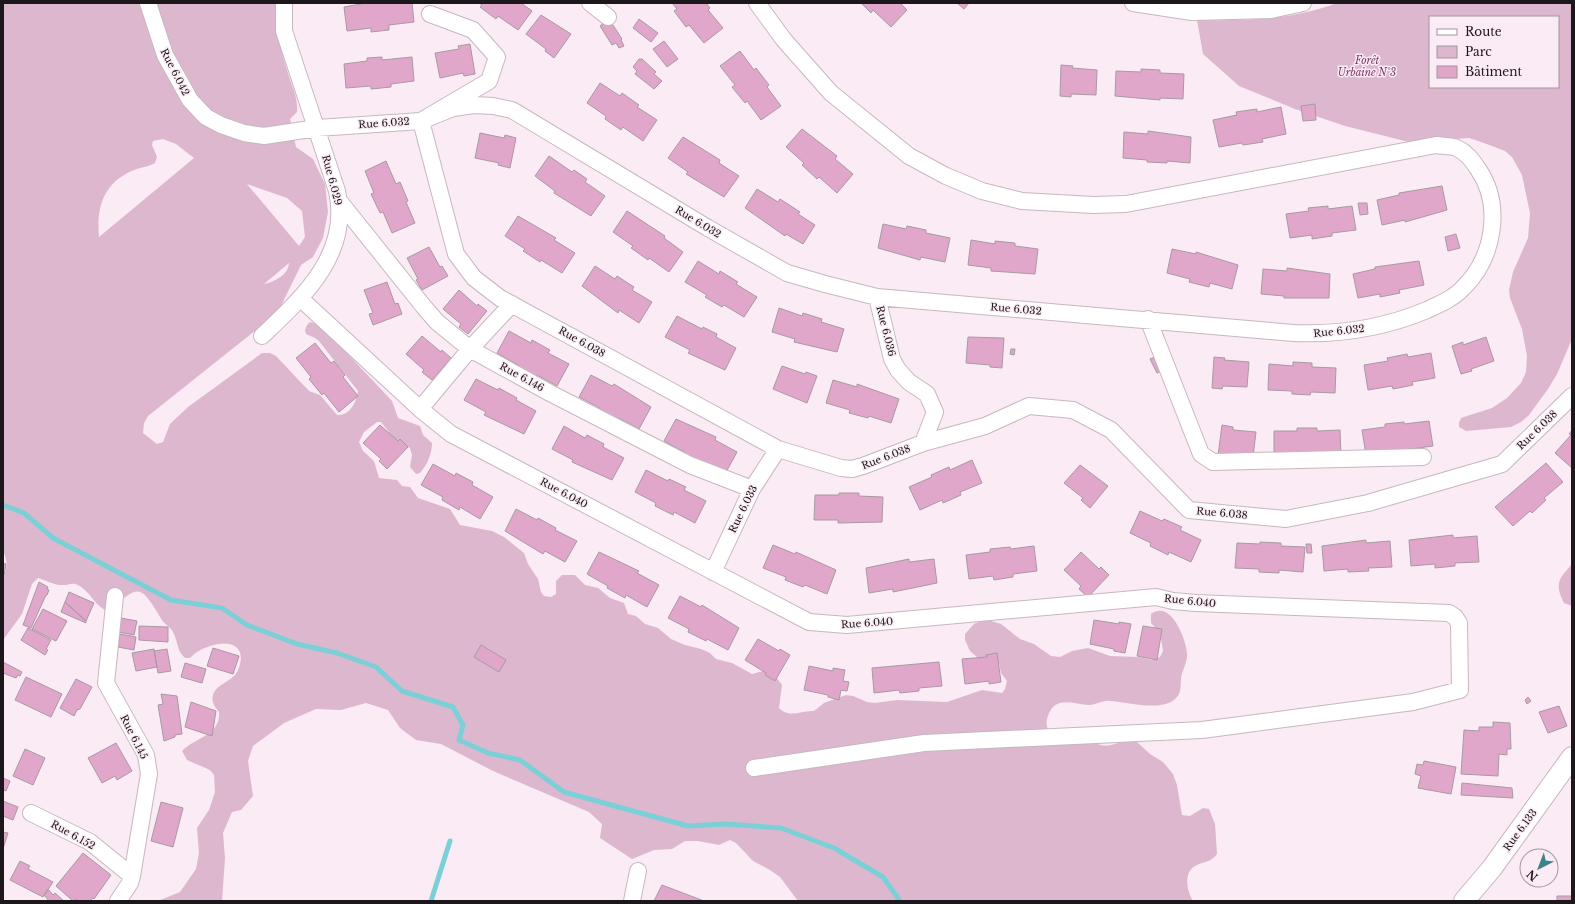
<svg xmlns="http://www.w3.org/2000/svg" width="1575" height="904" viewBox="0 0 1575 904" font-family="'Libre Baskerville',serif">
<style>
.green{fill:#ddb7ce;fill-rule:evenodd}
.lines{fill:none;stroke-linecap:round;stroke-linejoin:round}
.stream{stroke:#7bd0d7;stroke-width:5}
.building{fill:#e1a7cb;stroke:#a899a2}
.minor-casing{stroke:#c6b7c0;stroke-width:18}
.tertiary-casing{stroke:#c6b7c0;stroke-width:22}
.minor{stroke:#fff;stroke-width:16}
.tertiary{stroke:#fff;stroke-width:20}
.labels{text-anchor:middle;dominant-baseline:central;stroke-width:3;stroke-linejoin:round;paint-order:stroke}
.park-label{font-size:10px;font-style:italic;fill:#7b3665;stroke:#fbebf4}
.street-label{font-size:10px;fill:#1c171a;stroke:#fbebf4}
</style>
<rect width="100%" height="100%" fill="#fbebf4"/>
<path class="green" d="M3 3H276C273 24 281 50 287 70 291 86 298 95 297 112L290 119 296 147 313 159 325 184 328 212 323 238 313 257 301 265 280 308 261 326 148 416 144 423 143 433 157 444 163 442 170 424 188 407 262 353H270L276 356 309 391 320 395 337 415C350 416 356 403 358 391L319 341 315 338 306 334 305 330 307 325 310 322 316 324 327 332 392 401 398 418 420 426 423 435 432 443C432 454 427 465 420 473L416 474 410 467 412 455 410 448 396 441 381 422H377L364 432 359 442 363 451 374 461 379 478 397 480 402 486 410 487 418 498 450 509 460 525 492 531 504 537 524 553 528 564 538 579 541 592 544 596 551 597 556 594V581L562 575H575L585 585 598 588 610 598 624 603 628 614 636 616 645 624 658 628 671 639 685 645 701 649 710 653 716 659 732 663 752 674 763 671 774 674 782 685 779 708C790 719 801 710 814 711L824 703 846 695 853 696 867 702 875 703 897 700 947 702 982 690 1002 693 1005 689 1007 681 1001 673 999 663 978 658 970 651 965 640V634L974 624 981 621H991L1001 624 1020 639 1034 644 1051 656 1060 657 1072 651 1088 648 1110 656 1139 657 1152 660 1160 657 1163 651 1160 633 1151 623V614C1171 599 1186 639 1187 653 1188 663 1181 671 1181 680 1180 687 1182 693 1175 699 1161 712 1127 702 1110 701 1103 700 1096 705 1089 705 1073 704 1055 695 1048 716 1045 724 1047 728 1051 736H1087C1106 756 1116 738 1136 741L1150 754 1163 762 1173 774 1177 785 1182 815 1190 816 1203 808 1209 809 1215 824 1217 854C1210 863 1204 861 1195 866 1183 873 1187 891 1193 901H798L780 877 770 870 753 861 736 843 730 840 719 845 698 841H685L672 849 654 850 632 859 600 838 602 824 589 812 493 771 441 744 416 740 400 728 388 710 366 703 341 710 316 709 284 723 253 746 248 761 253 796 241 810 232 812 223 833 225 858 222 901H158L180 892 196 869 199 853 197 828 209 810 215 792 214 775 210 770 187 760 182 751C196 737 221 735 219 712 215 707 211 702 213 695 217 683 233 682 238 670 248 646 230 639 210 646 201 649 196 652 190 658H185C177 651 178 643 174 634 171 627 165 625 162 620 139 582 140 585 107 611 95 606 90 591 78 585 72 582 69 585 63 585 56 586 45 580 38 578L32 584 22 614 3 640C3 622 1 602 3 583 5 567 10 568 3 550ZM163 139 176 144 194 158 99 237C96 207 104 182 134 170 141 167 148 167 155 163L157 157 152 145 153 141ZM247 184 287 198 302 211 305 237 299 246ZM289 263C288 275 276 281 264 284Z
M1337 3H1572V339L1557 374 1548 389 1529 415 1521 422 1511 427 1466 431 1459 427V423L1461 418 1492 408 1507 398 1521 383 1526 372 1527 356 1522 329 1510 298 1509 290 1513 272 1528 238 1530 213 1522 175 1512 157 1505 151 1484 143 1469 138 1409 142 1345 126 1295 109 1239 86 1203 54 1197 20C1245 21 1292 20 1337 3ZM1430 17H1558V87H1430Z
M1572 564V606L1564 603C1554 583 1559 579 1572 564Z"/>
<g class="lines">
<path class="stream" d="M3 505 24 513 53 538 171 600 222 608 247 625 297 644 337 653 376 667 402 691 453 707 463 725 459 740 488 753 520 760 564 792 688 826 725 824 781 828 834 848 883 877 900 901
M431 901 450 841"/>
</g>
<path class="building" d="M366 3H412L414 22 389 25V30L371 32V28L347 31 344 7Z
M479 3H521L532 11 518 30 498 16 496 19 480 7 482 5Z
M672 3H706L710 8 708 10 723 28 704 43 689 25 686 27 674 11 677 9Z
M861 3H900L907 10 891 27 873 10 871 13Z
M957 3H969L964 9Z
M541 15 571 34 554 58 545 51 546 49 526 34Z
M609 19 622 39 621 40 624 46 619 48 616 43 612 45 600 26Z
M639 19 658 33 651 42 633 28Z
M664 41 678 59 667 67 653 49Z
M470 44 475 74 464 76 463 73 440 78 435 53 459 49 458 46Z
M740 51 754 70 756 68 769 85 767 87 781 106 761 120 747 101 745 103 732 87 735 85 720 66Z
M382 57V60L412 57 414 81 391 84V87L371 89V86L346 88 344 64 367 61V58Z
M639 59H642L656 72 654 74 662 81 654 89 635 74 637 71 633 67Z
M1061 65 1073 66 1072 68 1097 70 1096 95 1071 94V97L1060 96Z
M1141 69 1160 70V73L1184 74 1183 99 1160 98V100L1115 96 1116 71 1141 72Z
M600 83 620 96 622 93 639 105 637 107 657 120 643 141 623 127 621 130 605 119 606 116 587 103Z
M1315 104 1316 120 1303 121 1301 106Z
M1281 107 1286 134 1262 139 1263 142 1243 145 1242 143 1219 147 1213 120 1237 115 1236 112 1257 109V112Z
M802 129 837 156 835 159 853 174 837 193 819 177 817 179 802 165 804 163 786 147Z
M1148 131 1191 137 1190 163 1167 161V163L1147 162V160L1123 158 1124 132 1148 134Z
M480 133 504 138 505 135 516 138 510 168 498 165 499 163 475 158Z
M683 137 720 160 719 163 739 176 724 197 686 174 688 172 668 158Z
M549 156 572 172 574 170 587 179 585 182 605 196 591 216 554 193 555 191 535 176Z
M386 161 396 184 400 182 408 201 406 202 415 223 392 233 383 212 380 213 371 194 374 193 365 171Z
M1442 186 1447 210 1405 222V220L1382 225 1377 200 1399 195V193Z
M757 189 778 202 780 199 800 212 798 214 815 225 803 244 786 234 785 236 745 208Z
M1358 203H1367L1368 214 1360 215Z
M1328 206V209L1352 206 1356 230 1332 233V236L1312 239V235L1290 238 1286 214 1309 211 1308 208Z
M627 211 665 236 664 238 683 252 669 272 649 258 648 260 631 248 633 246 613 232Z
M518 216 556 238 554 240 575 253 562 273 541 260 540 262 523 251 525 249 505 236Z
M883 224 906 229 907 226 926 230V233L950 238 945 262 921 257 920 260 878 248Z
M1456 234 1460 248 1448 251 1445 237Z
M971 240 995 244V241L1015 243V246L1038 249 1035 274 991 271V268L968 265Z
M429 247 440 267 442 266 448 276 422 290 416 280 418 279 407 258Z
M1172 249 1196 254V252L1238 265 1232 289 1210 283 1209 287 1189 282 1190 279 1167 273Z
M698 261 719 274 720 271 738 282 736 284 757 297 744 317 724 305 722 307 705 297 707 295 685 282Z
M1419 261 1424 285 1399 290 1400 293 1380 297V294L1358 298 1353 274 1375 269V267Z
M595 266 615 279 617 276 634 287 632 290 652 302 639 323 619 310 618 313 582 286Z
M1287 268 1330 274 1329 298H1284V296L1261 294 1263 269 1287 271Z
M387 282 395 304 398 303 402 314 373 325 369 314 373 313 364 290Z
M459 290 477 306 478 304 487 311 468 334 459 327 461 324 443 309Z
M779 308 802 316 803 313 822 319 821 322 844 329 837 352 794 342 795 339 772 332Z
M677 316 702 329 703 327 717 334 716 337 736 348 725 370 688 353 690 350 665 337Z
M509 331 531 343 532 340 550 350 548 353 569 364 557 386 537 375 535 377 517 368 518 365 497 353Z
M422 336 441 352 442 350 451 358 432 380 422 372 424 370 406 354Z
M968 337 1004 338 1002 368 990 367V365L966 363Z
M1486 337 1494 361 1471 369 1472 371 1461 374 1452 346 1463 342V345Z
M315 343 331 363 334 361 345 375 343 377 358 396 339 412 324 393 322 395 309 379 311 377 296 358Z
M1011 349H1015L1014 355 1010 354Z
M1431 353 1435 378 1412 382 1413 385 1393 389 1392 386 1368 390 1364 365 1388 361 1387 358 1407 354 1408 357Z
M1160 355 1166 369 1157 373 1150 359Z
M1214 357 1225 358 1224 360 1249 362 1247 387 1223 386 1222 389 1212 388Z
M1293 362 1312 363V367L1336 368 1335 393 1311 392 1310 395 1292 394V391L1268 390 1269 364 1293 366Z
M782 366 805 374 806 372 817 376 807 403 773 389Z
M591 375 612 386 614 384 651 407 639 429 619 418 617 421 599 411 600 408 579 397Z
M476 379 498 390 499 388 517 398 516 400 536 411 524 434 484 415 486 412 464 400Z
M833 380 857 387V384L899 399 891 423 869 416 868 418 849 413 850 410 826 403Z
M676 419 716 437 715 440 737 452 725 474 685 455 686 453 664 441Z
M1429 421 1433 446 1366 455 1362 430 1385 427V424L1404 422V424Z
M380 425 398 441 400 439 408 447 387 469 379 461 381 459 363 443Z
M1222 425 1233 427V430L1256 432 1253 457 1218 456Z
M564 426 585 438 587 435 604 444 603 447 624 458 612 480 572 462 573 460 552 449Z
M1297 428H1317V431L1340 430 1341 456 1274 457V431H1297Z
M1572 430V468L1555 453 1571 435 1569 434Z
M972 460 982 483 960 492 961 495 943 503 942 500 920 510 909 487 932 477 931 475 949 467 950 470Z
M1546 463 1563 482 1544 498 1546 500 1532 513 1530 511 1513 526 1495 507Z
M433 464 455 476 456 473 473 482 472 485 493 497 480 519 460 507 459 510 442 500 443 497 421 485Z
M1080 465 1108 486 1090 508 1081 500 1083 498 1064 483Z
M646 470 668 481 669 479 686 487 684 490 706 501 695 523 674 512 673 515 655 506 656 503 635 492Z
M839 493H859V496L883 497 882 522 838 523V520H814L815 495H839Z
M516 509 537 520 538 518 556 528 555 530 577 541 565 562 545 551 543 554 505 531Z
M1140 511 1162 521 1164 519 1182 527 1180 530 1201 540 1191 562 1169 552 1168 555 1150 546 1151 543 1130 533Z
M1453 535V538L1477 536 1479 562 1455 563V566L1435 568V564L1411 566 1409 540Z
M1366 540V543L1390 541 1392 567 1368 568 1369 571 1348 572V569L1324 571 1322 546Z
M1260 542 1281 543V546L1305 547 1303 572 1279 570V573L1259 572V569L1235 568 1237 543 1260 544Z
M1306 544H1311L1312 553H1307Z
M773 545 795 554 796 552 836 570 827 594 805 585 803 587 785 580 786 577 763 568Z
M1034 546 1037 571 1013 574V577L994 580 993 576 969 579 966 555 990 552V549L1010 547 1011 549Z
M599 552 639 571 637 573 659 585 647 607 626 595 625 598 607 588 608 586 587 574Z
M1081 552 1099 569 1101 567 1109 575 1088 597 1079 589 1081 586 1064 570Z
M909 559V562L934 559 937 583 893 592V589L869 593 866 568Z
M3 563 6 564 4 575H3Z
M39 582 48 587 47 589 49 590 47 595H46L31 628 23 625Z
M69 592 94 603 86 621 65 602Z
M680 596 701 607 702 605 739 628 728 650 707 639 706 641 688 632 689 629 668 618Z
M65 602 86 621V623L61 612Z
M43 609 67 621 56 641 32 629Z
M121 618 137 621 134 635 118 632Z
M1094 620 1119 624V622L1131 624 1125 653 1114 651V649L1090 644Z
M139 626 168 627V642L139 640Z
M1143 626 1162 629 1157 660 1137 656Z
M28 628 51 640 46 649 48 650 45 655 21 640Z
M120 634 136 637 134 650 118 647Z
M758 639 779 651 780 649 790 655 775 681 765 675 766 673 745 660Z
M481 645 506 660 499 672 474 657Z
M213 648 239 656 233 674 207 666Z
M154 649 157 667 136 671 132 653Z
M167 649 171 671 158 673 154 651Z
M997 653 1001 682 989 684V681L965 684 962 659 987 657 986 655Z
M3 662 22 672 20 676 18 675 16 678 3 673Z
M939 662 942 686 919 688V691L900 693 899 690 874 693 872 668Z
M185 663 206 669 202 683 181 677Z
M809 666 833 671V668L845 670 843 681 849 682 847 691 841 690 839 700 828 697V695L804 690Z
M26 677 62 694 51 717 15 700Z
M76 679 92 687 80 709 77 710 74 716 60 708Z
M161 694 177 696 182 734 175 735V737L164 741 158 705 163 704Z
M1528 697 1531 701 1527 704 1525 700Z
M191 702 216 711 212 736 185 727Z
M1559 706 1567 726 1548 733 1539 712Z
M1493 722 1510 723 1511 749H1507V755L1499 754 1498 776 1461 774 1464 730 1479 731V727H1493Z
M116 743 132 771 117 780 115 776 102 783 88 758Z
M25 749 45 758 33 785 13 776Z
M1424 761 1456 767 1451 794 1418 788 1421 776 1415 774 1417 764 1423 765Z
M3 778 10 781 6 791 3 790Z
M1462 783 1512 788 1513 798 1461 795Z
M3 801 18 807 13 820 3 816Z
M161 802 183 808 173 847 151 841Z
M3 832 8 833 3 849Z
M83 853 111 875 94 899 93 898 90 901H78L76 899 73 901 56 886Z
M20 861 30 866 28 869 53 882 43 897 10 880Z
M662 885 704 901H654Z
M48 889 53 895 55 893 64 901H49L44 895Z
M1557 896H1572V901H1557Z"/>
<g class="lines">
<defs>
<path id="minor" d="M148 3 165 55 190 100 206 117 221 125 244 133 264 136 317 128 421 121 453 108 474 105 493 106 512 110 708 228 787 273 825 284 877 297 1294 333C1341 335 1384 328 1427 310 1440 304 1454 298 1463 288 1494 258 1503 205 1478 169 1472 160 1467 153 1457 148 1451 146 1442 146 1436 145L1126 204 1093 205 1022 201 982 191 946 176 909 156 831 93 784 40 757 3
M590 3 608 17
M1133 3 1192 12 1271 10 1303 3
M430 14 473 30 497 57 489 81 421 121 456 254 474 278 500 298 778 449 841 468 852 469 863 466 923 443 985 426 1029 406 1073 410 1111 430 1189 510 1286 519 1368 503 1502 464 1572 396
M340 202 424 307 437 322 470 349 550 393 690 465 752 489
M877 297 892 359 898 370 909 382 927 394 935 412 923 443
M301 299 420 409 451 434 809 622 847 625 1156 597 1173 601 1196 603 1449 613 1455 617 1459 623 1460 690 1413 702 1202 730 924 743 754 768
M1148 319 1201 454 1213 462 1423 457
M262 336C303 297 351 254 337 191L284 31V3
M420 409 470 349 512 304
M713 572 752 489 778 449
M115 596 106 683 146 755 149 774 132 876 130 883 118 901
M31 813 90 842 132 876
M632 901 638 871"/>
<path id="tertiary" d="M1464 901 1492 868 1572 757"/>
</defs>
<use href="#minor" class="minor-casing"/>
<use href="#tertiary" class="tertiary-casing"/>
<use href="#minor" class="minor"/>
<use href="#tertiary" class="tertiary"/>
</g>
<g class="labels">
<g class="park-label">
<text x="1367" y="60">Forêt<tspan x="1367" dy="12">Urbaine N°3</tspan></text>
</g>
<g class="street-label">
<text transform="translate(175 72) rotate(63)">Rue 6.042</text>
<text transform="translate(384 123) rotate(-4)">Rue 6.032</text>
<text transform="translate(332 180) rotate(75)">Rue 6.029</text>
<text transform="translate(698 222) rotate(31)">Rue 6.032</text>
<text transform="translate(1016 309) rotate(5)">Rue 6.032</text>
<text transform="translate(886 331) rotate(76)">Rue 6.036</text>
<text transform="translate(1339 331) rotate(-6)">Rue 6.032</text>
<text transform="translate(582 342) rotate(29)">Rue 6.038</text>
<text transform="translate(522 377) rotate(29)">Rue 6.146</text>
<text transform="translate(1537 430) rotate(-44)">Rue 6.038</text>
<text transform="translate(886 457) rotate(-21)">Rue 6.038</text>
<text transform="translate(564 493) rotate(28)">Rue 6.040</text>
<text transform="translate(743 509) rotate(-64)">Rue 6.033</text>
<text transform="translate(1222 513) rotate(5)">Rue 6.038</text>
<text transform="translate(1190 601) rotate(6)">Rue 6.040</text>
<text transform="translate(867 623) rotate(-4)">Rue 6.040</text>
<text transform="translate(134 737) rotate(63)">Rue 6.145</text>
<text transform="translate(1520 830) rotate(-54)">Rue 6.133</text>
<text transform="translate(73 835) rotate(29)">Rue 6.152</text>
</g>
</g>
<rect width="1575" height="904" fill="none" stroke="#1c171a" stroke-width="8"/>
<rect x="1429" y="16" width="130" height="72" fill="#fbebf4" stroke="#a2969d"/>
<rect x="1437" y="29" width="20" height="6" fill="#ffffff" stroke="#a2969d"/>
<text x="1465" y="36" font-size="12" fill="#1c171a">Route</text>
<rect x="1437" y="46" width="20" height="12" fill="#ddb7ce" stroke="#a2969d"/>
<text x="1465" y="56" font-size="12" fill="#1c171a">Parc</text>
<rect x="1437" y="66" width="20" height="12" fill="#e1a7cb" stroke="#a2969d"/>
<text x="1465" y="76" font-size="12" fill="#1c171a">Bâtiment</text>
<g transform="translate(1539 868) rotate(222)"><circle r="19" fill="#fbebf4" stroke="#a2969d"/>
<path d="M0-3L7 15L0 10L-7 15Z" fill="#3c848a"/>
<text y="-6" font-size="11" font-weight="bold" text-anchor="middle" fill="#1c171a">N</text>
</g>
</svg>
